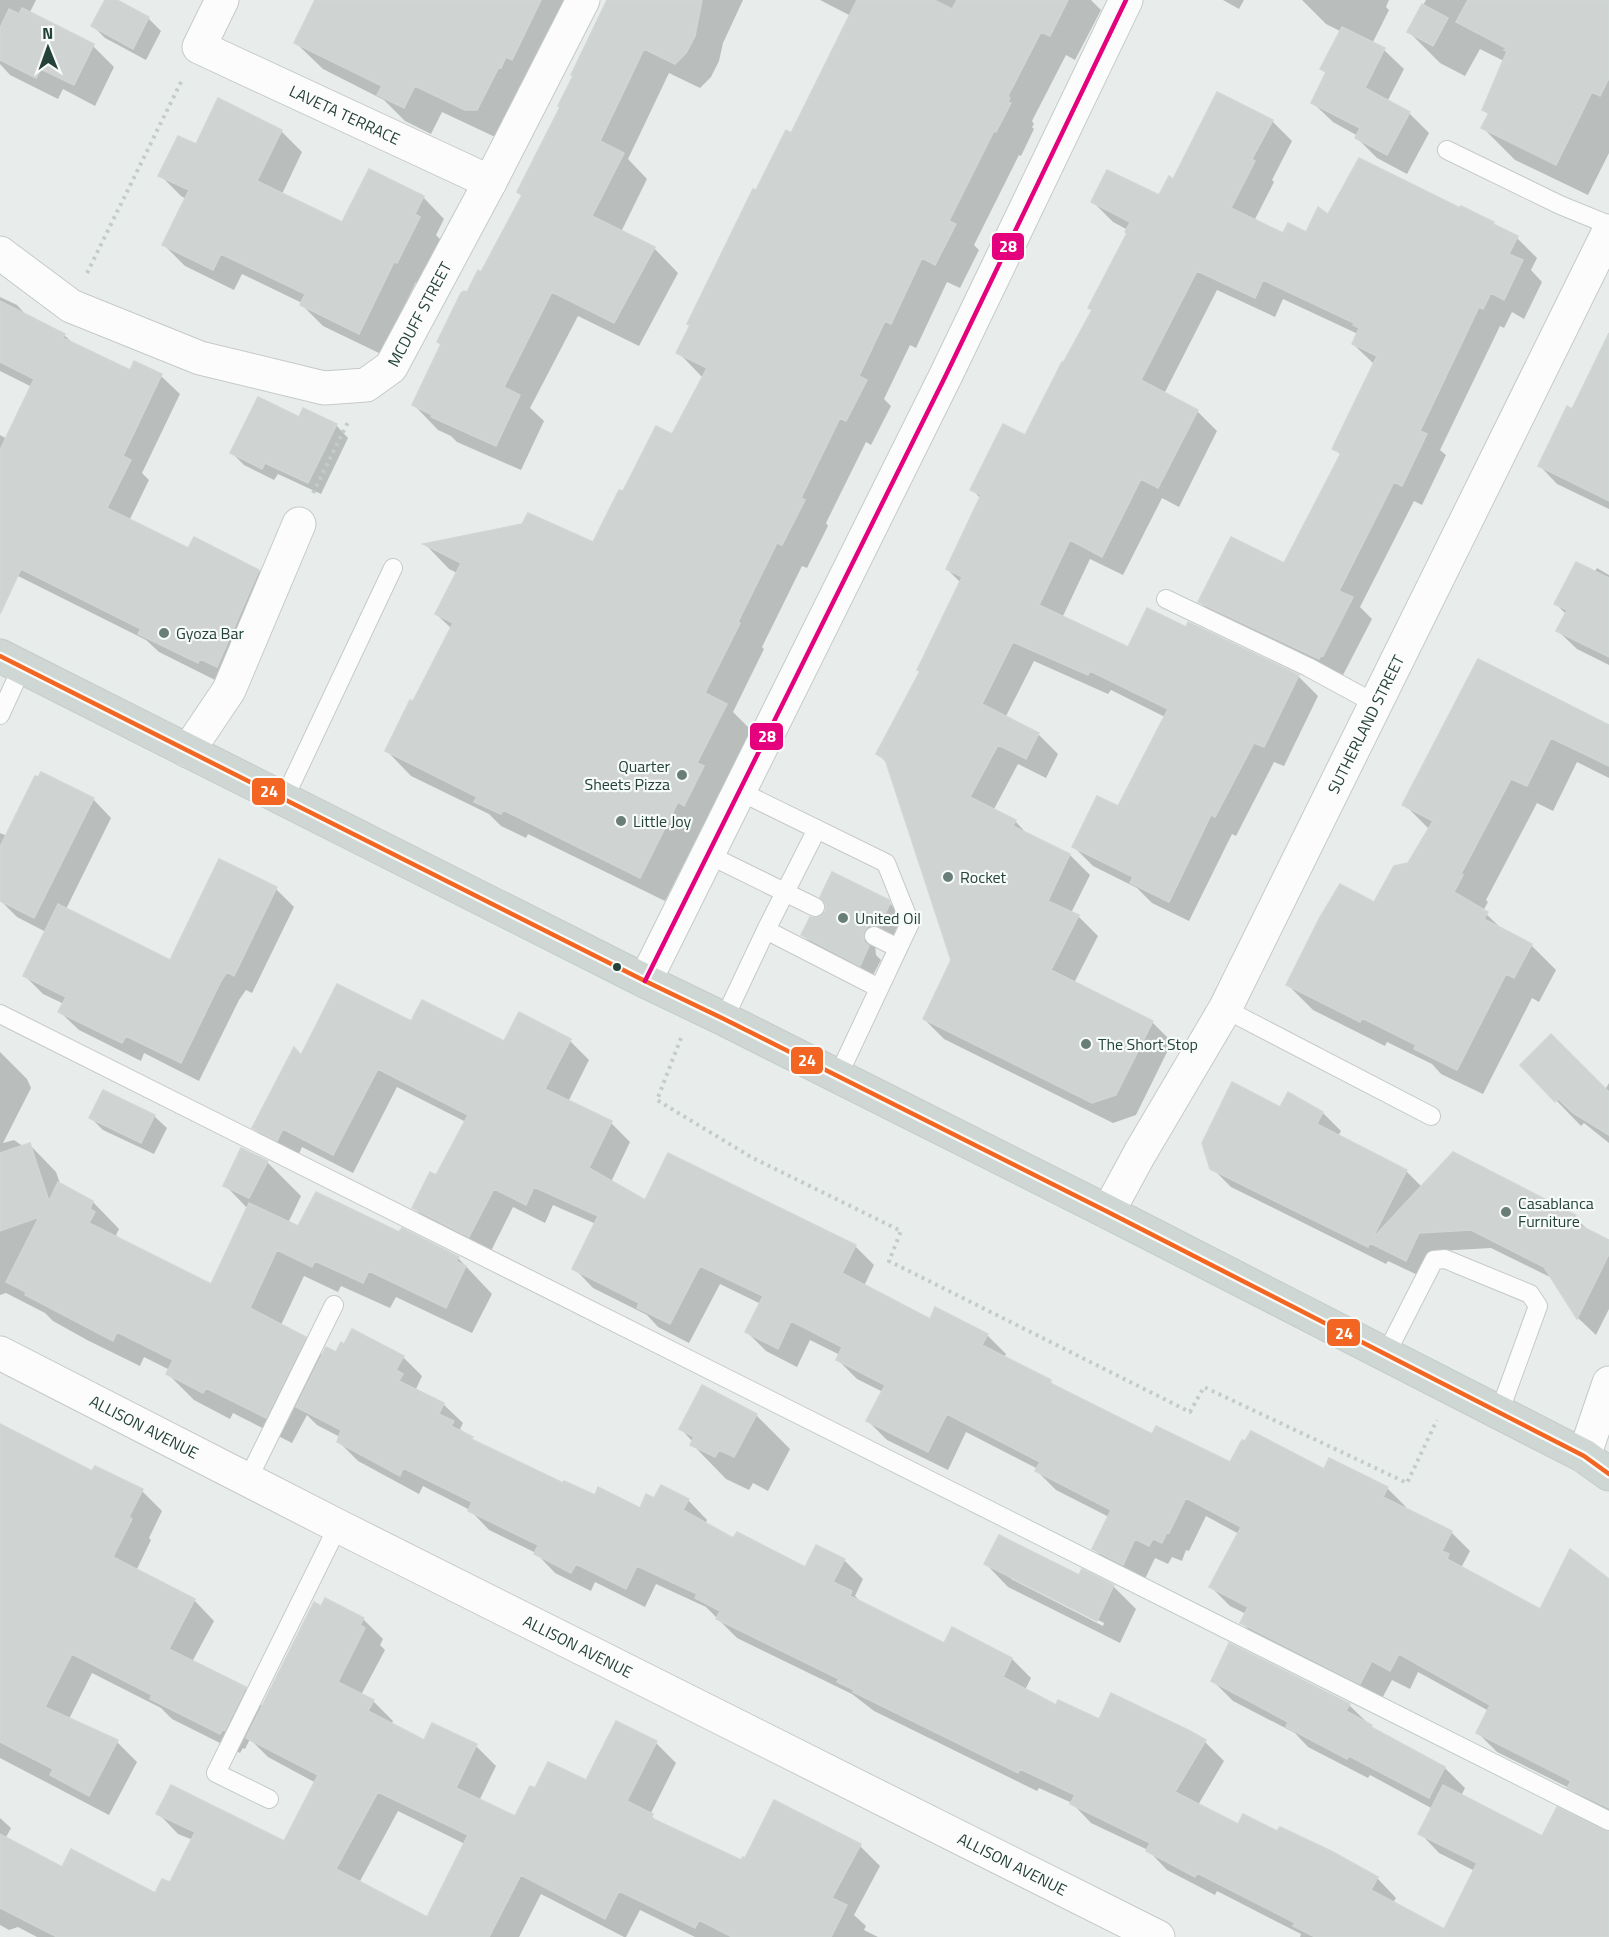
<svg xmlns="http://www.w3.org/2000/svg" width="1609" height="1937" viewBox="0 0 1609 1937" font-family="'Titillium Web',sans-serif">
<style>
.shadow{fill:#0003;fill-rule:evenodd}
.building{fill:#cfd4d2;stroke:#d1d6d4;stroke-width:1.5;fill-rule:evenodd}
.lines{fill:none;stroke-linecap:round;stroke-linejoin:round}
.lane-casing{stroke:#c5cac8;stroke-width:20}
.street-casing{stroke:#c5cac8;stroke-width:35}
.secondary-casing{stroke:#c3cbc8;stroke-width:35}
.primary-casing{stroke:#c3ccc9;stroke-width:35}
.path{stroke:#c3ccca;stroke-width:4;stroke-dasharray:3 4.5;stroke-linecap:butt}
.lane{stroke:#fcfcfc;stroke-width:18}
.street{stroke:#fcfcfc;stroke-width:33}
.secondary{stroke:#fcfcfc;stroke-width:33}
.primary{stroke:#cfd7d5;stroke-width:33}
.bus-1-casing{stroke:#f7fbf9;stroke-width:9}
.bus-2-casing{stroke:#f7fbf9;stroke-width:9}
.bus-1{stroke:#f26522;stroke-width:4.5}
.bus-2{stroke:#e5007d;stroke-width:4.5}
.poi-dot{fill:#697e78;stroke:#f7fbf9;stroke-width:2}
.bus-dot{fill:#24423a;stroke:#f7fbf9;stroke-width:2}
.labels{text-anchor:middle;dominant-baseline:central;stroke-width:4.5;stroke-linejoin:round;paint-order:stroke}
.street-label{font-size:16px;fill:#24423a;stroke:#f7fbf9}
.poi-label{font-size:16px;fill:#24423a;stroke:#f7fbf9;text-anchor:start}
.line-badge{stroke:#f7fbf9;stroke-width:2}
.badge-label{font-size:16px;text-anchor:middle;font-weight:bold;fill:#fff}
</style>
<rect width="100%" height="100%" fill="#e8edeb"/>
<path class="shadow" d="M0 0H36L29 14 93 46 114 67 95 106 63 89 58 99 10 75 0 64Z
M106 0H113L149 19 161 31 146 60 105 38 93 26Z
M318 0H588L503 136H493L442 112 431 134 405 121 384 100 323 69 296 43Z
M615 0H743L723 43 719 61 711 77 700 88 669 73 628 159 647 179 621 232 654 248 678 273 639 346 578 316 530 408 544 421 521 470 457 442 451 436 438 430 414 405 442 345 438 342 482 274 523 196 518 192Z
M820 0H1091L1101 10 1075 60 1066 55 1032 121 1034 124 1032 127 1034 129 1021 156 1019 155 974 245 979 250 960 288 947 282 916 348 910 345 884 399 891 406 871 445 866 442 826 523 828 526 807 568 802 566 762 647 764 649 733 712 751 730 723 786 728 792 709 829 703 826 665 901 528 834 526 838 501 826 489 814 411 776 387 751 414 703 452 629 436 614 457 573 449 569 426 545 594 544 623 493 672 436 703 378 678 352 756 192 792 135 851 16Z
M1223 0H1244L1239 9Z
M1302 0H1389L1386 7 1389 10 1372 44 1384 50 1404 69 1387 102 1409 113 1429 133 1407 174 1377 158 1357 138 1358 136 1333 122 1313 103 1327 74 1322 69 1342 32 1326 24Z
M1426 0H1609V153L1588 195 1515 160 1483 128 1489 115 1483 109 1504 61 1480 49 1465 76 1440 63 1409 32Z
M1272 121 1292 141 1272 180 1274 182 1254 221 1284 236 1307 234 1328 216 1461 210 1493 223 1498 228 1517 238 1537 258 1531 270 1542 282 1524 319 1512 312 1504 328 1500 326 1440 450 1446 455 1422 505 1414 501 1360 607 1372 619 1343 675 1341 674 1339 678 1220 622 1200 602 1284 565 1341 455 1334 448 1374 364 1353 344 1358 334 1283 299 1275 317 1217 290 1164 394 1197 411 1217 431 1179 507 1162 498 1123 575 1090 559 1062 618 1128 649 1298 676 1318 696 1284 766 1274 762 1236 836 1232 834 1189 921 1152 903 1137 888 1093 866 1073 846 1119 808 1165 717 1111 690 1108 694 1034 661 1005 718 1038 734 1058 754 1046 778 1018 764 993 811 1015 821 1028 835 1070 855 1090 875 1071 913 1078 916 1098 936 1074 983 1152 1022 1172 1042 1136 1115 1113 1123 944 1039 924 1019 953 960 888 764 878 754 921 672 961 583 947 569 981 499 972 489 1026 437 1093 310 1128 233V230L1113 222 1093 202 1160 196 1174 181Z
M281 131 302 152 282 194 343 224 423 197 444 219 436 235 441 240 418 284 416 282 381 354 323 326 301 304 302 303 242 274 234 290 185 266 163 244 186 199 181 196 160 175 196 146Z
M0 297 17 305 28 317 64 335 74 344 131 372 161 376 180 394 142 473 149 480 129 521 189 550 259 571 277 590 217 681 159 652 146 640 0 567V435L7 439 32 387 0 371Z
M1609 362V509L1557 484 1540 466 1573 411Z
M300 419 336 425 348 438 321 494 278 474 274 480 244 465 232 453Z
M1597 568 1609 575V665L1577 649 1558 631 1566 614 1556 604 1594 573Z
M1590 716 1609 725V778L1577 762 1553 811 1537 803 1486 900 1488 902 1483 911 1505 932 1531 945 1556 970 1539 1002 1532 998 1483 1094 1441 1074 1432 1064 1387 1042 1385 1046 1313 1010 1288 985 1374 904 1409 864 1430 830 1404 804Z
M93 799 111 818 66 909 171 962 276 889 294 907 252 993 246 990 239 1000 199 1081 144 1053 141 1061 79 1030 60 1012 64 1004 43 994 25 976 46 932 17 917 0 900V833L7 836Z
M888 901 902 917 892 938 875 944 876 955 881 960 872 977 815 947 803 935 817 920Z
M519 1014 570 1041 589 1060 568 1102 611 1123 630 1142 611 1182 646 1202 855 1246 874 1265 864 1286 931 1321 987 1335 1006 1354 1004 1358 1050 1381 1056 1388 1153 1436 1231 1464 1325 1471 1387 1488 1406 1507 1405 1509 1451 1532 1470 1551 1461 1568 1540 1611 1609 1581V1817L1588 1806 1571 1789 1497 1752 1478 1733 1489 1711 1418 1672 1410 1689 1392 1680 1380 1702 1261 1642 1242 1623 1246 1614 1230 1606 1211 1587 1239 1534 1206 1516 1189 1551 1186 1550 1182 1561 1172 1557 1168 1564 1155 1558 1143 1583 1113 1568 1094 1549 1109 1517 1056 1490 1037 1471 1038 1469 966 1432 948 1470 887 1440 868 1421 883 1392 857 1379 838 1360 840 1355 810 1340 797 1367 766 1351 747 1332 761 1304 720 1284 689 1343 658 1327 647 1315 593 1288 574 1268 596 1224 553 1205 545 1223 513 1207 489 1255 433 1227 414 1208 437 1177 466 1122 397 1087 353 1173 302 1147 297 1159 273 1147 254 1128 302 1057 411 1023 504 1043Z
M0 1052 27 1079 31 1088 3 1143 14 1140 24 1147 30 1145 56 1172 61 1186 93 1202 119 1229 116 1235 121 1240 212 1286 248 1209 225 1185 267 1162 301 1196 288 1223 298 1228 400 1234 458 1258 492 1294 472 1333 396 1297 390 1308 341 1286 338 1292 304 1276 281 1325 305 1338 323 1356 336 1354 403 1357 422 1376 416 1389 419 1392 443 1404 463 1423 460 1429 478 1444 564 1485 595 1497 641 1510 655 1500H688L707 1520 705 1524 733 1541 806 1569 844 1560 863 1579 855 1596 863 1604 945 1645 952 1629 1012 1659 1031 1678 1025 1690 1057 1707 1099 1721 1205 1742 1224 1761 1198 1805 1239 1826 1377 1878 1396 1898 1393 1903 1445 1931 1475 1871 1439 1853 1420 1833 1433 1809 1370 1775 1368 1778 1308 1747 1295 1733 1233 1701 1213 1681 1349 1705 1376 1731 1445 1768 1465 1788 1461 1796 1542 1838 1609 1832V1937H1300L1301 1934 1217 1891 1215 1895 1167 1870 1148 1850 1091 1823 1072 1803 1039 1788 1037 1791 874 1711 852 1694 737 1638 706 1607 656 1584 645 1607 595 1582 591 1591 555 1573 536 1553 489 1530 470 1510 423 1486 419 1494 358 1461 339 1442 340 1437 317 1425 307 1415 292 1443 233 1413 230 1419 194 1400 168 1374 170 1370 144 1357 140 1366 87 1340 53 1321 45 1313 6 1293 0 1295Z
M1522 1065 1605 1090 1609 1083V1143L1584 1123 1581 1126Z
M1281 1109 1323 1113 1341 1131 1338 1136 1406 1171 1422 1187 1575 1217 1590 1232 1609 1241V1309L1596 1335 1578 1318 1554 1279 1491 1248 1438 1251 1424 1278 1388 1261 1386 1264 1231 1187 1212 1168Z
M154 1116 167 1128 154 1154 103 1130 91 1118Z
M756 1415 790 1449 768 1491 753 1483 749 1490 726 1479 692 1444 693 1442 681 1429Z
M0 1436 93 1473 142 1491 162 1511 149 1538 151 1540 136 1571 194 1600 214 1621 192 1662 245 1688 263 1707 322 1608 363 1619 383 1639 380 1645 385 1650 361 1695 373 1701 393 1721 391 1725 425 1742 476 1746 496 1766 479 1801 515 1818 536 1790 586 1782 656 1743 676 1763 650 1815 659 1823 742 1862 860 1846 880 1866 854 1915 866 1926 864 1930 878 1937H695L640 1910 626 1937H624L541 1894 519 1937H37L18 1927 9 1930 0 1925V1818L11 1828 5 1839 63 1869 155 1895 171 1884 193 1840 178 1834 158 1813 285 1843 316 1783 268 1757 250 1739 245 1749 243 1748 240 1753 172 1719 161 1708 92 1673 69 1719 117 1742 137 1762 109 1815 0 1758ZM398 1811 465 1844 428 1919 359 1883Z
M985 1563 1079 1577 1113 1586 1136 1609 1120 1643 1008 1587ZM1011 1576 1104 1623 1103 1626 1011 1579Z"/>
<path class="building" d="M105 0H117L149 17 133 49 91 26Z
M315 0H541L512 60 506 57 501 68 499 67 477 110H465L415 86 404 108 377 95 382 86 294 43Z
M607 0H702L695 36 686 53 675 64 644 49 600 141 624 153 592 216 655 247 614 323 552 292 504 387 520 395 496 446 431 417 432 415 412 405 441 344 437 342 461 293 464 291 467 292 478 270 481 272 522 195 517 192 560 107 558 106 573 76 571 75Z
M857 0H934L952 9 957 0H1068L1050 36 1041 32 1008 96 1010 98 1008 102 1011 103 996 132 994 131 949 221 956 224 935 265 922 258 891 324 885 321 859 376 867 380 846 421 840 418 801 498 805 500 782 545 777 543 738 622 740 623 705 693 727 704 697 763 704 766 684 806 678 802 640 878 503 810 501 814 474 802 477 797 385 751 410 700 413 701 453 623 435 614 461 563 423 544 522 524 528 513 593 542 619 490 623 491 656 426 672 434 707 368 676 353 690 325 687 324 753 189 756 190 786 130 791 133Z
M1468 0H1609V78L1600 96 1592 92 1556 165 1481 128 1489 113 1482 110 1507 51 1504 50 1506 48 1456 22Z
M1422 4 1448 18 1433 46 1407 32Z
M22 8 94 44 74 85 41 69 36 78 0 60V28L9 9 19 14Z
M1342 27 1385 48 1365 88 1410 112 1387 155 1355 138 1360 128 1311 103 1326 72 1320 69Z
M1217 92 1273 120 1252 159 1255 161 1231 208 1283 233 1288 223 1306 232 1318 207 1328 214 1359 158 1460 208 1461 206 1494 222 1493 224 1518 236 1509 254 1523 260 1504 300 1491 293 1483 309 1479 307 1420 431 1427 434 1402 486 1394 482 1339 591 1353 597 1323 656 1321 655 1319 659 1198 602 1231 537 1284 563 1341 453 1332 449 1377 356 1352 344 1359 328 1353 325 1354 323 1263 280 1255 298 1197 271 1141 380 1198 410 1158 488 1141 479 1102 557 1070 540 1039 605 1128 647 1147 608 1186 627 1188 622 1299 675 1264 747 1254 743 1215 817 1211 815 1169 902 1130 883 1133 877 1072 847 1097 796 1118 806 1168 709 1090 671 1088 675 1013 642 982 704 1039 733 1026 759 998 745 970 797 1016 820 1013 826 1070 854 1048 901 1079 915 1051 970 1153 1021 1116 1095 1092 1103 923 1019 951 960 885 759 876 754 920 671 917 670 962 577 946 569 981 495 970 490 1003 424 1025 435 1062 362 1063 363 1092 310 1088 308 1127 233 1125 232 1130 222 1091 202 1107 170 1159 195 1169 176 1173 179Z
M218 98 282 130 257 181 342 222 369 169 424 196 415 214 420 217 397 263 394 262 359 334 300 305 305 294 221 254 213 270 162 245 189 190 158 176 178 136 196 144Z
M0 301 65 334 63 338 130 370 134 361 162 374 123 456 131 460 107 508 188 548 194 537 259 570 217 667 200 659 198 663 138 634 141 629 21 569 0 614V450L34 379 0 362Z
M1609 333V501L1538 466 1567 406 1572 409Z
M258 397 299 417 303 408 337 424 308 483 265 463 262 469 230 453Z
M1576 562 1609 578V657L1556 631 1567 610 1554 604Z
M1478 659 1609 725V766L1551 738 1527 786 1511 779 1461 874 1463 875 1454 892 1488 912 1484 919 1532 944 1514 978 1506 974 1457 1070 1414 1049 1416 1045 1362 1018 1360 1022 1286 985 1320 917 1340 884 1374 902 1394 866 1408 863 1433 821 1402 805Z
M41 772 94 798 34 918 0 901V847L35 776 38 777Z
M219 859 277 887 234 976 227 972 221 981 181 1063 126 1036 122 1043 58 1012 66 997 23 976 58 904 170 960Z
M832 872 889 900 890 904 879 926 874 925 868 926 864 932V942L869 946 860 966 801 935 810 917 816 918 825 912 826 906 820 897Z
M337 984 411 1021 422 1000 504 1041 519 1012 571 1039 545 1089 612 1121 589 1168 645 1200 668 1153 856 1245 842 1273 930 1319 935 1307 988 1334 982 1345 1051 1380 1050 1383 1152 1434 1156 1426 1230 1462 1242 1440 1245 1441 1251 1431 1324 1469 1329 1458 1388 1487 1383 1497 1452 1531 1442 1551 1449 1554 1447 1559 1540 1609 1570 1549 1609 1579V1808L1567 1788 1571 1781 1476 1733 1490 1705 1399 1654 1390 1671 1372 1661 1360 1684 1240 1623 1248 1607 1209 1587 1241 1527 1186 1498 1169 1533 1167 1532 1162 1543 1153 1539 1149 1546 1135 1539 1123 1565 1092 1549 1111 1510 1035 1471 1040 1462 947 1414 928 1452 866 1421 885 1385 836 1360 842 1347 791 1321 778 1349 745 1332 763 1296 700 1266 670 1324 637 1308 639 1303 572 1269 598 1216 534 1187 526 1205 494 1189 469 1237 412 1208 430 1172 436 1175 468 1115 378 1069 333 1155 283 1129 277 1141 252 1128 294 1047 301 1055Z
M1551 1034 1609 1092V1135L1573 1113 1558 1099 1555 1102 1520 1065Z
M1232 1082 1280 1107 1288 1092 1323 1112 1317 1124 1407 1170 1372 1239 1453 1152 1576 1215 1573 1222 1609 1240V1254L1577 1319 1544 1267 1471 1230 1419 1233 1406 1261 1370 1243 1368 1247 1210 1169 1202 1143Z
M103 1090 155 1115 141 1143 89 1118Z
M30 1143 49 1201 58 1182 93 1201 90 1209 95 1212 89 1223 211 1284 249 1203 298 1226 316 1192 399 1232 402 1228 459 1257 456 1261 466 1266 446 1308 369 1271 363 1283 315 1261 312 1267 277 1250 250 1308 306 1337 266 1418 206 1388 203 1393 166 1374 173 1360 117 1332 113 1341 25 1295 26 1292 6 1282 39 1217 0 1231V1153Z
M241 1148 268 1161 249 1198 223 1186Z
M352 1329 404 1356 396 1370 403 1374 399 1381 444 1403 439 1414 454 1421 451 1426 473 1437 471 1439 563 1483 564 1481 595 1495 598 1487 640 1508 646 1494 654 1498 661 1485 689 1499 683 1510 733 1538 737 1532 805 1567 816 1545 845 1559 833 1582 852 1591 850 1596 944 1643 952 1627 1012 1658 1003 1677 1056 1705 1058 1700 1099 1719 1111 1693 1190 1731 1206 1740 1175 1792 1238 1824 1243 1814 1277 1831 1280 1827 1331 1851 1378 1877 1371 1890 1444 1929 1477 1863 1418 1834 1443 1785 1542 1836 1557 1807 1609 1832V1937H1315L1293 1926 1295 1923 1197 1873 1195 1877 1146 1851 1150 1843 1070 1804 1075 1795 1020 1769 1018 1773 853 1692 854 1690 837 1682 839 1679 716 1619 720 1611 695 1598 697 1594 637 1566 626 1589 576 1564 571 1573 534 1554 538 1545 468 1511 472 1502 403 1468 400 1476 337 1442 341 1430 296 1407 326 1347 336 1352 341 1342 344 1344Z
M702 1385 757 1414 734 1457 719 1450 715 1457 690 1445 694 1437 679 1429Z
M0 1424 92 1471 95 1466 143 1489 129 1517 132 1519 113 1557 195 1599 169 1649 246 1687 225 1730 223 1729 220 1734 150 1699 152 1695 72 1654 45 1707 118 1740 89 1796 50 1775 53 1769 0 1742Z
M999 1535 1079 1575 1082 1569 1114 1585 1097 1621 984 1564Z
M325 1598 364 1618 360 1625 365 1628 338 1682 374 1700 368 1711 424 1740 432 1723 477 1744 456 1788 515 1816 530 1786 535 1788 548 1762 586 1780 616 1721 657 1741 627 1801 653 1814 651 1818 741 1860 743 1857 745 1858 774 1800 861 1844 832 1898 847 1905 831 1937H732L699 1920 695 1928 619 1891 605 1919 521 1875 489 1937H57L0 1908V1834L62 1867 71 1849 155 1893 162 1879 170 1882 195 1832 156 1814 171 1785 284 1841 318 1775 246 1738 314 1602 321 1606ZM378 1792 468 1835 427 1917 336 1869Z
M1229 1643 1350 1704 1346 1711 1372 1725 1371 1727 1445 1767 1429 1798 1349 1756 1347 1759 1286 1727 1288 1722 1211 1681Z"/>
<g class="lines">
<defs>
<path id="lane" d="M1447 150 1560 205 1609 225
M1166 599 1308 667 1376 704
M0 715 22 667
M739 791 886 863 910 923 838 1076
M284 799 393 568
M817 829 766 930 879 988
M709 855 815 907
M874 936 898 948
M1225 1009 1431 1116
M0 1014 1609 1821
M724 1019 766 930
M1386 1354 1434 1260 1445 1259 1530 1294 1538 1306 1499 1413
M248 1479 334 1305
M269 1799 216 1773 338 1526"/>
<g id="street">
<path id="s1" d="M222 0 199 47 490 182"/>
<path id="s2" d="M0 253 71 306 200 358 324 388 366 385 391 367 490 182 583 0"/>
<path d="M188 751 229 690 299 524"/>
<path id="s3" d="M1108 1212 1140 1153 1225 1009 1609 231"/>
<path id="s4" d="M0 1353 338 1526 1158 1937"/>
<path d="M1584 1456 1609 1383"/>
</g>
<path id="secondary" d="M645 981 946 375 1126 0"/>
<path id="primary" d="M0 656 645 981 724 1019 1108 1212 1584 1456 1609 1474"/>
</defs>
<use href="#lane" class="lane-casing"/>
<use href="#street" class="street-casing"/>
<use href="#secondary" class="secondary-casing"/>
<use href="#primary" class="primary-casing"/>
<path class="path" d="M87 273 183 78
M313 493 348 422
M681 1038 657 1100 751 1157 901 1231 889 1261 1190 1412 1204 1387 1407 1483 1437 1420"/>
<use href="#lane" class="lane"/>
<use href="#street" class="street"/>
<use href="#secondary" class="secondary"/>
<use href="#primary" class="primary"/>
<defs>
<path id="bus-1" d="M0 656 645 981 724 1019 1108 1212 1584 1456 1609 1474"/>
<path id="bus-2" d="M645 981 946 375 1126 0"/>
</defs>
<use href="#bus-1" class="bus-1-casing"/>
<use href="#bus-2" class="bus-2-casing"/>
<use href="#bus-1" class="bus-1"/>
<use href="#bus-2" class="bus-2"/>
</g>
<g class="poi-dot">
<circle cx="164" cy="633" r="6"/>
<circle cx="682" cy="775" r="6"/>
<circle cx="621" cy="821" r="6"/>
<circle cx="948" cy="877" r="6"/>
<circle cx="843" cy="918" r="6"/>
<circle cx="1086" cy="1044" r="6"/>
<circle cx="1506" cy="1212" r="6"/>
</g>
<circle class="bus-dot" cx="617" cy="967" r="5"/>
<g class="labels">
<g class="street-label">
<text stroke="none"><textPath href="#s1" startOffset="213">LAVETA TERRACE</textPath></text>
<text stroke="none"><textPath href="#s2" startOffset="488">MCDUFF STREET</textPath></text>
<text stroke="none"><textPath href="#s3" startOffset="552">SUTHERLAND STREET</textPath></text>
<text stroke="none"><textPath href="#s4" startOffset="162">ALLISON AVENUE</textPath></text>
<text stroke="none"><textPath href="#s4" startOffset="648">ALLISON AVENUE</textPath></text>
<text stroke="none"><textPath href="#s4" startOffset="1134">ALLISON AVENUE</textPath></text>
</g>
<g class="poi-label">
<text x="176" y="633">Gyoza Bar</text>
<text x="670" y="766" text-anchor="end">Quarter<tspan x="670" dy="18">Sheets Pizza</tspan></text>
<text x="633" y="821">Little Joy</text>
<text x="960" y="877">Rocket</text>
<text x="855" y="918">United Oil</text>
<text x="1098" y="1044">The Short Stop</text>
<text x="1518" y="1203">Casablanca<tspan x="1518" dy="18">Furniture</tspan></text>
</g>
</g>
<g class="line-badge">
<rect x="991" y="232" width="34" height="29" rx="6" fill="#e5007d"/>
<rect x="749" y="722" width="35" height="29" rx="6" fill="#e5007d"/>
<rect x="251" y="777" width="35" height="29" rx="6" fill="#f26522"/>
<rect x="790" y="1046" width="34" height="29" rx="6" fill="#f26522"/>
<rect x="1326" y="1318" width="35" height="29" rx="6" fill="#f26522"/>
</g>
<g class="badge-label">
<text x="1008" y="252">28</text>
<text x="767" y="742">28</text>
<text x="269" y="797">24</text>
<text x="807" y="1066">24</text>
<text x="1344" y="1339">24</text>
</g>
<g transform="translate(48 48) rotate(359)" stroke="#f7fbf9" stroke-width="4.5" paint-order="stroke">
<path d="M0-4.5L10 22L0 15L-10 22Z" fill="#24423a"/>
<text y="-9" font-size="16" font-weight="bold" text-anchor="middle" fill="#24423a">N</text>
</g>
</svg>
